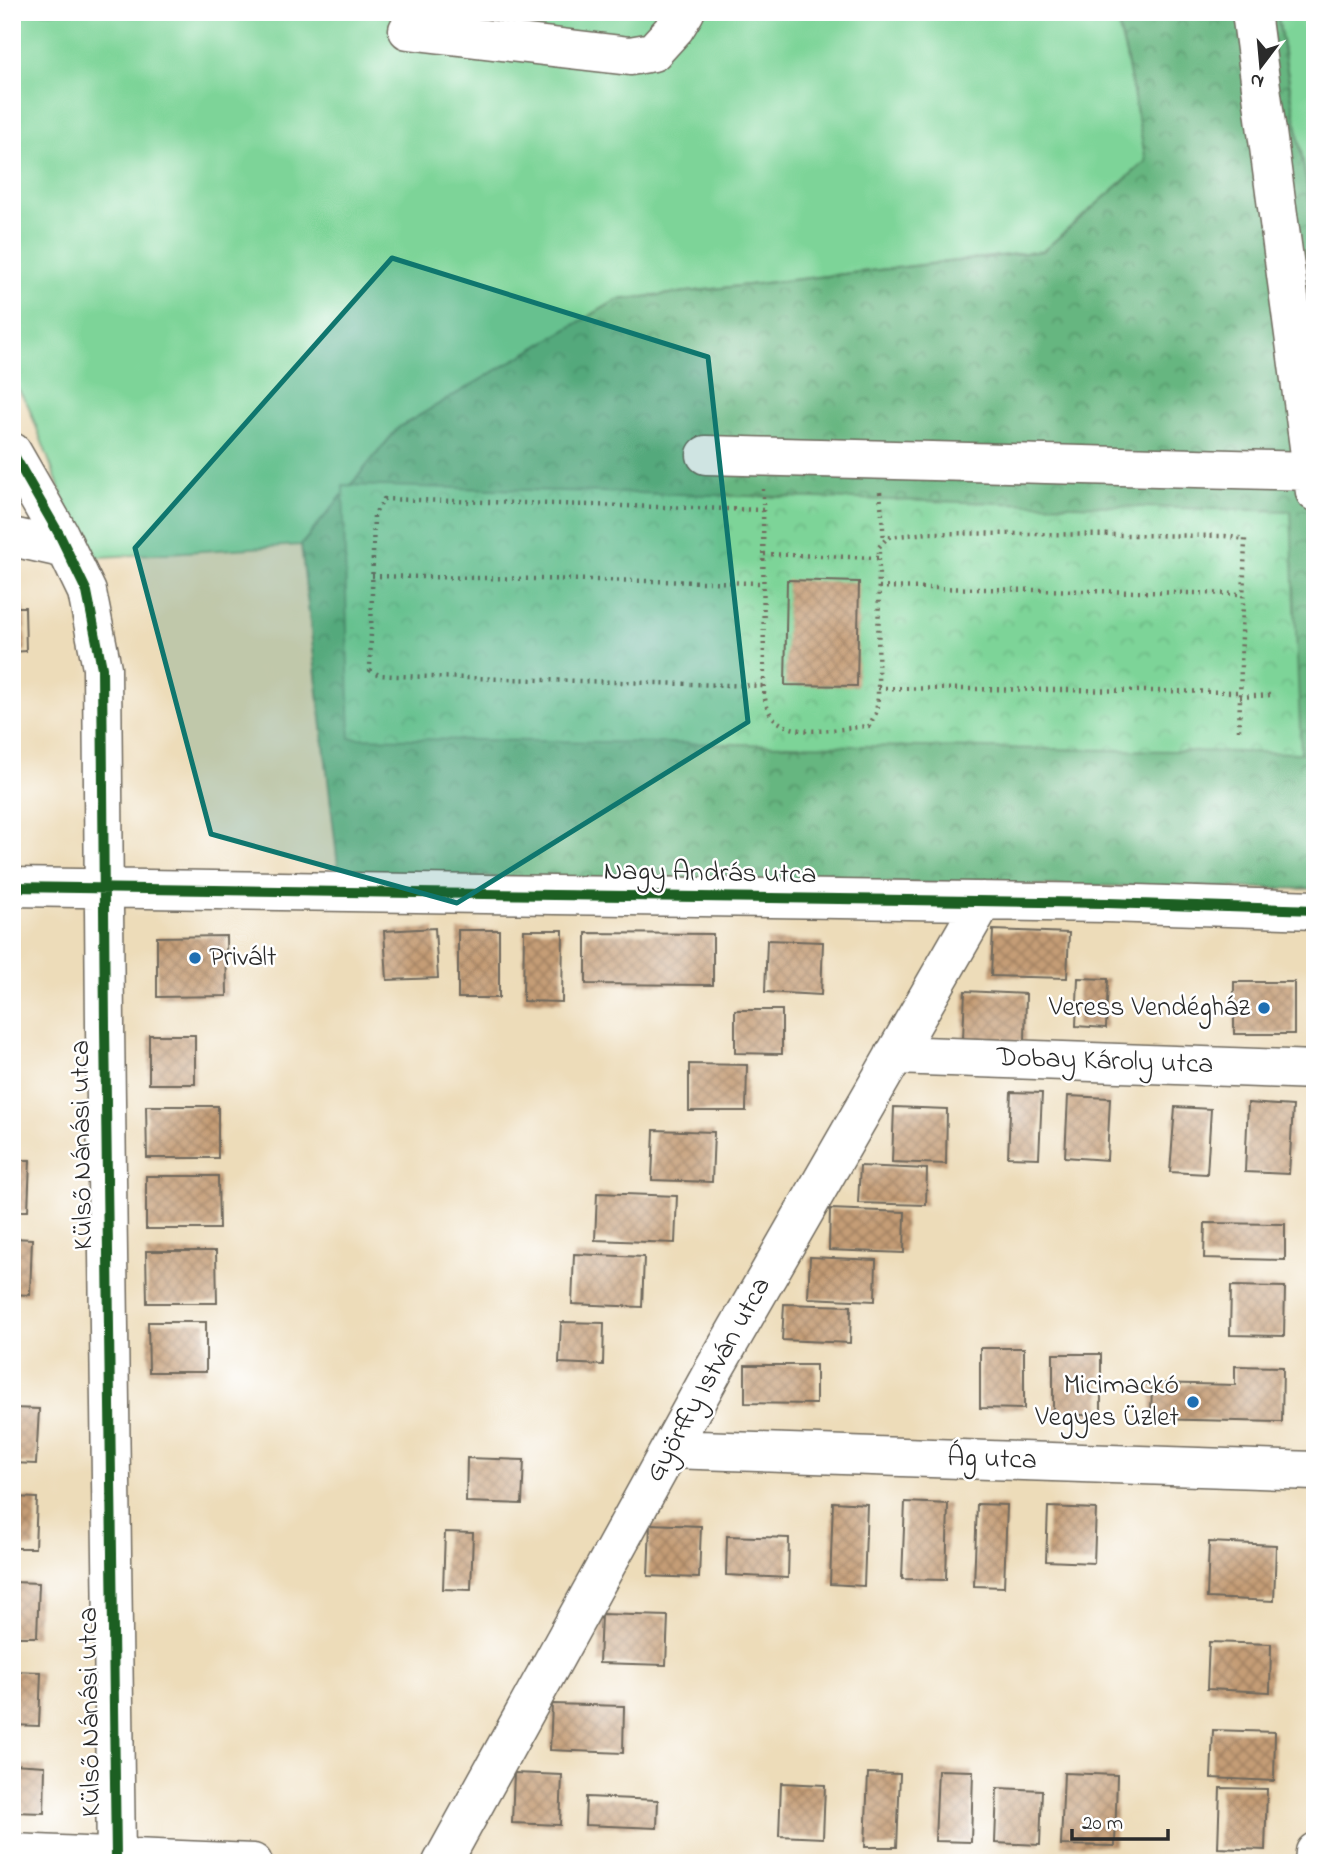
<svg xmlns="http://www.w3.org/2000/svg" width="1327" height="1875" viewBox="0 0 1327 1875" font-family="'Indie Flower',sans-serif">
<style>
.grass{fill:#7dd498;stroke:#548062;stroke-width:2}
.forest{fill:url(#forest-crowns);stroke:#487056;stroke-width:2}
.park{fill:url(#park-crowns);stroke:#548062;stroke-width:2}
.building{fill:url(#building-cross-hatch)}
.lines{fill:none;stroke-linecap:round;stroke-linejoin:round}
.minor-casing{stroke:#6f695d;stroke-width:41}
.path{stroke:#6f695d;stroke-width:4.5;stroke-dasharray:2 5;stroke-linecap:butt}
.minor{stroke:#fff;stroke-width:38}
.cycleway-casing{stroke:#fff;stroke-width:15}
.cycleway{stroke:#1b5e20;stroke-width:10}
.marked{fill:#0f766e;fill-opacity:0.2;stroke:#0f766e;stroke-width:5;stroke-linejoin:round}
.poi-dot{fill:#1f6fb2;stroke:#fff;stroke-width:2.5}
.labels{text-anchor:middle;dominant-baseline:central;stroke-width:5;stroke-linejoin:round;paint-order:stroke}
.street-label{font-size:28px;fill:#2b2b2b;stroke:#fff}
.poi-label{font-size:28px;fill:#2b2b2b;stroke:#fff;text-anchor:end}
</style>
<defs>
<pattern id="forest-crowns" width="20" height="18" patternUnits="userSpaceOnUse" patternTransform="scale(1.75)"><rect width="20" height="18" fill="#66b680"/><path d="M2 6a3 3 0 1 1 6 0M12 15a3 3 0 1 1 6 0" fill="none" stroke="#549469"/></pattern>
<pattern id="park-crowns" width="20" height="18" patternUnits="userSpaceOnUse" patternTransform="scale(1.75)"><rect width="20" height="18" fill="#7dd498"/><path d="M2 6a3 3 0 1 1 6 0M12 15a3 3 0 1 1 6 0" fill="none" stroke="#6cb683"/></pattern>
<pattern id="building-cross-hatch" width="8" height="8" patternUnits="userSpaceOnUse" patternTransform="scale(1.75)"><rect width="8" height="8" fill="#c59d76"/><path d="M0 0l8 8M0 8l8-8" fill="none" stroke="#a08061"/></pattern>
</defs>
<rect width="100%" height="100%" fill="#fff"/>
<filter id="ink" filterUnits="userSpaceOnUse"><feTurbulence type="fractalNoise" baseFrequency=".0143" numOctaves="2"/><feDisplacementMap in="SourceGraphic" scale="14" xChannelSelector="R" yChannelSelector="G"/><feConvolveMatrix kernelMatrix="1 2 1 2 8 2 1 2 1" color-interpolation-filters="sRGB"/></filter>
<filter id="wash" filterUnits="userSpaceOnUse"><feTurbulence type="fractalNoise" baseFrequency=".00686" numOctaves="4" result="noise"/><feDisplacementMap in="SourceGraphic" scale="28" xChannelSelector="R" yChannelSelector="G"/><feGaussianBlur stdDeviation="1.57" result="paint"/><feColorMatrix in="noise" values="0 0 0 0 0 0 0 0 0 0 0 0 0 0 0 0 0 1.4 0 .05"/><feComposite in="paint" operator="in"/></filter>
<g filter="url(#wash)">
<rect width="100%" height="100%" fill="#eddcb9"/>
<path class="grass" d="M12 12H1115L1126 55 1147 161 1043 251 617 300 398 428 301 545 86 558 28 405 12 380Z
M1277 12H1315V233Z"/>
<path class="forest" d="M1115 12H1277L1315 233V889L339 875 301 545 398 428 617 300 1043 251 1146 161 1126 55Z"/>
<path class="park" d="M343 485 1291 511 1301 753 350 738Z"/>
<g id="blocks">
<path class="building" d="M787 580 859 582 857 686 785 685Z
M12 607H25L26 651 12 652Z
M435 928 438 978 387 980 384 931Z
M458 930H499V998H458Z
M524 930H563L562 1002 523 1001Z
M993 930 1069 933 1067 978 991 976Z
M586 933 713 934V985L586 984Z
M12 936H18L15 1002H12Z
M226 936 227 996 157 997V937Z
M767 940 823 942 821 995 765 992Z
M1078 978 1108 979 1106 1028 1076 1026Z
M1234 982H1294V1034H1234Z
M965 991 1026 994 1025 1042 963 1039Z
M735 1010H782V1054L735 1053Z
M149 1035H195V1084H149Z
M689 1064 747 1065 746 1111H689Z
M1011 1092 1042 1093 1039 1158 1008 1157Z
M1068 1096 1110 1098 1107 1160 1065 1157Z
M1248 1103 1293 1106 1289 1174 1245 1172Z
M146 1106H218V1158H147Z
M894 1107 947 1109 946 1164 892 1162Z
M1175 1107 1211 1109 1207 1174 1170 1172Z
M654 1130 714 1132 712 1182 652 1180Z
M12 1160H30L28 1211H12Z
M860 1166 927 1169 926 1205 858 1203Z
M146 1176H218L219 1229H146Z
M597 1193 677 1196 675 1243 595 1240Z
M830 1209 905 1212 904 1253 829 1250Z
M1205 1223 1285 1224V1260L1204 1258Z
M12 1238 32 1239 30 1295 12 1294Z
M146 1251H216L217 1303H147Z
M574 1254 644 1257 642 1307 572 1304Z
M810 1257 876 1260 875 1301 808 1298Z
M1231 1286 1285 1287 1284 1336 1230 1335Z
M784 1304 851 1306 850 1343 782 1340Z
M148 1322H206V1372H149Z
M561 1322 604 1323 603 1365 559 1363Z
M980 1348H1024V1409L980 1408Z
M1053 1354H1101V1415H1053Z
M745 1365H816V1404L745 1403Z
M1235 1366 1283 1367 1282 1422 1151 1419 1152 1383 1235 1385Z
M12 1408 39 1409 36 1464 12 1463Z
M467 1458 524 1460 522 1504 466 1502Z
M12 1497 37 1498 35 1548H12Z
M833 1502 867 1504 864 1586 830 1584Z
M905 1502 948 1504 946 1580 902 1579Z
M977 1504 1007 1505 1004 1587 974 1586Z
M1048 1507 1096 1509 1094 1563 1046 1561Z
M650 1524 701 1526 699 1578 648 1576Z
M445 1532 473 1533 471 1590 443 1589Z
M727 1536 789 1538 788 1578 726 1575Z
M1209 1542 1276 1545 1274 1601 1207 1598Z
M12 1582 39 1583 37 1637H12Z
M601 1614 668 1616 666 1665 599 1663Z
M1209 1642 1271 1644 1270 1692 1207 1689Z
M12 1671 41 1672 39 1726 12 1725Z
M552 1704 624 1706 623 1753 550 1750Z
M1213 1730 1275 1732 1274 1781 1211 1778Z
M12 1764 45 1766 44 1813 12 1812Z
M938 1770 973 1771 971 1842 935 1841Z
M514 1773 562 1775 560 1825 512 1823Z
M868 1773 900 1774 897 1847H865Z
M1064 1773 1117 1775 1115 1846 1061 1845Z
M781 1783 825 1785 823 1838 779 1836Z
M997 1788 1042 1790 1040 1845 995 1843Z
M1220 1788 1267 1789 1265 1850 1218 1848Z
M586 1797 658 1800 657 1828 585 1825Z"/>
</g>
</g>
<g filter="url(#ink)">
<use href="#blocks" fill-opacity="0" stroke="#6f695d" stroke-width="2"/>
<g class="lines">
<defs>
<path id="minor" d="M1251 12 1315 492
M408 30 630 56 653 52 675 28 685 12
M12 452 59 534 87 592 102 668 105 1026 116 1857
M706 455 1312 471
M12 537 66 549
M12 887 1107 903 1315 910
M894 1055 1315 1070
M670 1449 1315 1471
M12 1853 253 1863
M442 1863 713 1371 983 901
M1314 1863 1315 1852"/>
</defs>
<use href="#minor" class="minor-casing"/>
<path class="path" d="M763 489 764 695C766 702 767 710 772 716 791 740 841 728 869 726L876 713 878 697 879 547 888 537 928 533 1225 536 1245 539 1239 730
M880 492 884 540
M763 510 384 499 374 515 370 670 379 675 395 676 764 686
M764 554 879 558
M372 576 763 583
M879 587 1243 594
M878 688 1240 692
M1240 697 1271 695"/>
<use href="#minor" class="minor"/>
<defs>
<path id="cycleway" d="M12 452 59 534 87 592 102 668 105 1026 116 1857
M12 887 1107 903 1315 910"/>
</defs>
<use href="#cycleway" class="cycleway-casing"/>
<use href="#cycleway" class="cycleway"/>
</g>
</g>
<path class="marked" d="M392 258 708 357 748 722 457 903 211 834 135 548Z"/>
<g class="poi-dot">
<circle cx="195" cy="958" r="7"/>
<circle cx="1264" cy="1008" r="7"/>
<circle cx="1193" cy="1402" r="7"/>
</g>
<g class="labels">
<g class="street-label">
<text transform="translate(710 874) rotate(1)">Nagy András utca</text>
<text transform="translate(1105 1062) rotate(2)">Dobay Károly utca</text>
<text transform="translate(83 1145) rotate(-91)">Külső Nánási utca</text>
<text transform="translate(709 1380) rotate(-61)">Györffy István utca</text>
<text transform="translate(992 1460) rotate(2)">Ág utca</text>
<text transform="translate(91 1712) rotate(-91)">Külső Nánási utca</text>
</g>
<g class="poi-label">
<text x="209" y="958" text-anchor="start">Privált</text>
<text x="1250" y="1008">Veress Vendégház</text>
<text x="1179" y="1386">Micimackó<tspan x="1179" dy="32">Vegyes Üzlet</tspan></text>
</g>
</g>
<rect width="1327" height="1875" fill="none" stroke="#fff" stroke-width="42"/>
<g transform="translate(1261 66) rotate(196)" stroke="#ffffff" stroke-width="5" paint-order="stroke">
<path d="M0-5L12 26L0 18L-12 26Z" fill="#2b2b2b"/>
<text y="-10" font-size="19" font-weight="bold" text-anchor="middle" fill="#2b2b2b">N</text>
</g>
<path d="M1072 1829v10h96v-10" fill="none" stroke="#2b2b2b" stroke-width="3.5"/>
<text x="1082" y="1829" font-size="21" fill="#2b2b2b" stroke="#ffffff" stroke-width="5" paint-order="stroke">20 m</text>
</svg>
